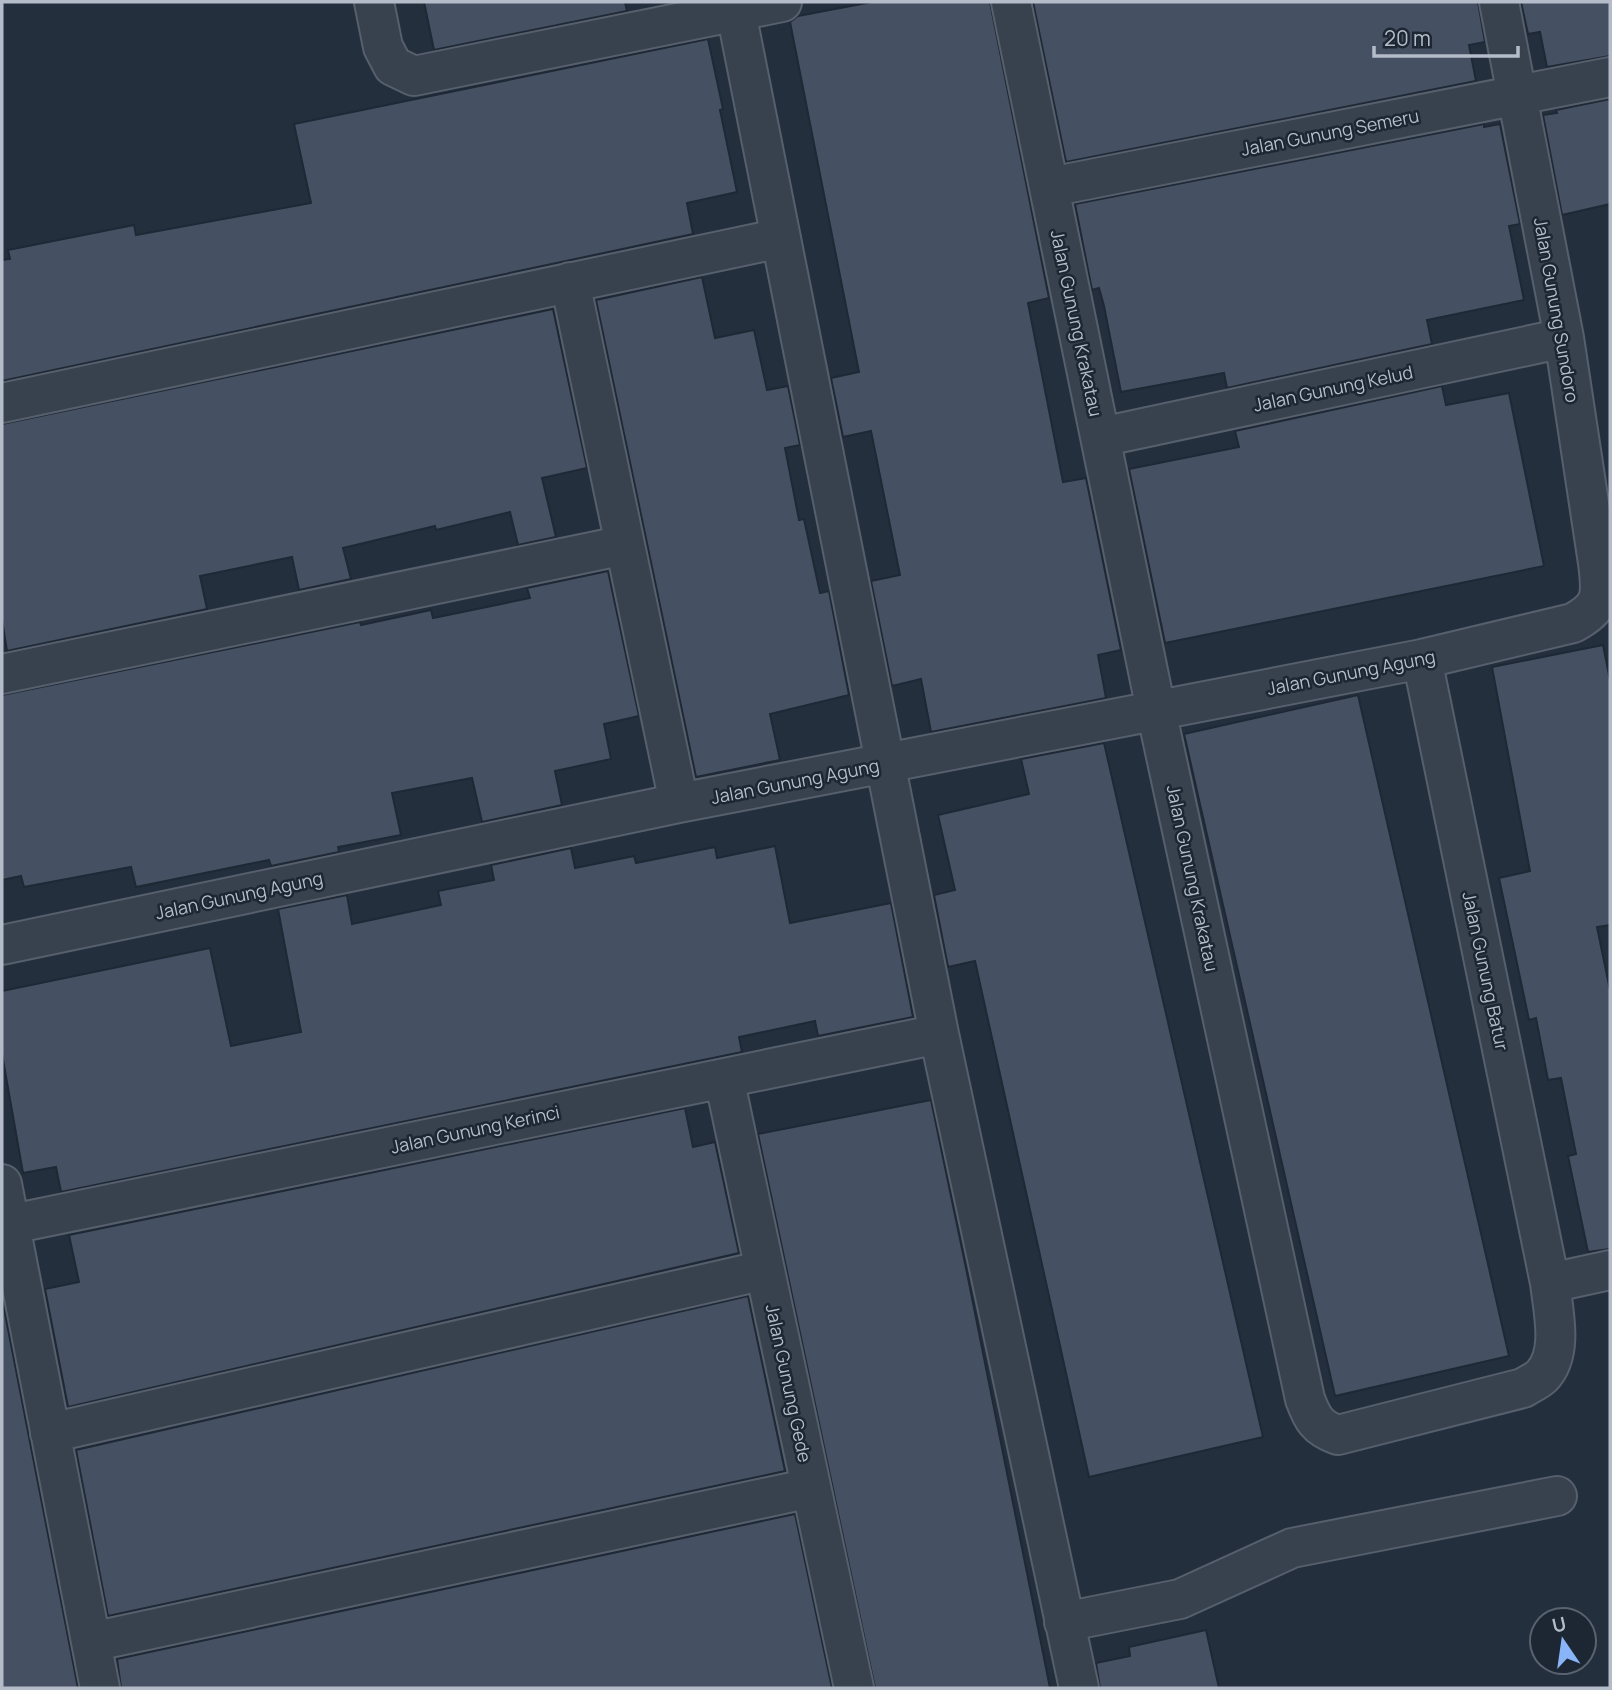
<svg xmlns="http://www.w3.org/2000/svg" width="1612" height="1690" viewBox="0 0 1612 1690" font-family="Manrope,sans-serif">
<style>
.building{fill:#455162;stroke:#1f2835;stroke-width:2}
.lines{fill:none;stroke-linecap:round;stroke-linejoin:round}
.minor-casing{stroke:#565f6c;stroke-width:42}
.minor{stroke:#38414e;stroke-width:38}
.labels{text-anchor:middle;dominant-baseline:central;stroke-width:5;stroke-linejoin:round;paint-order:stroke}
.street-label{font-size:18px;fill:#b4bcc9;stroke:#1d2633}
</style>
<rect width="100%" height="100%" fill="#242f3e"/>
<path class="building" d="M424 2H625L627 11 434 50Z
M872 2H990L1049 298 1028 303 1063 482 1086 478 1121 650 1098 655 1106 698 931 732 921 679 892 686 871 581 900 575 871 431 843 437 831 378 859 372 790 22 798 16Z
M1033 2H1478L1485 42 1469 45 1476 81 1066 162Z
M1521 2H1610V56L1547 67 1540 32 1528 34Z
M708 39 723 109 720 110 737 192 687 203 693 234 2 381V260L10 259 8 250 134 225 136 235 311 203 294 124Z
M1610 99V204L1562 215 1543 115 1557 113 1556 110Z
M1484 124V127L1500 124 1520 224 1509 226 1524 300 1427 320 1432 344 1227 388 1224 373 1121 392 1104 306 1099 288 1092 290 1075 204Z
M702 277 715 338 754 330 767 390 788 386 800 445 785 448 799 520 804 519 820 593 829 591 849 695 770 714 780 760 696 777 596 300Z
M553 309 587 468 542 478 556 537 518 545 510 512 436 530 435 526 343 548 351 579 299 590 292 557 200 576 207 609 7 651 2 620V424Z
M1442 386 1446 405 1509 393 1544 566 1165 643 1129 469 1239 447 1235 431Z
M608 571 639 716 604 724 611 759 555 771 562 805 482 822 472 778 392 793 401 835 338 847 339 852 271 866 269 860 136 887 131 867 24 887 21 876 2 880V695L360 622 361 625 431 610 433 618 530 598 527 588Z
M1603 645 1610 680V925L1597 927 1610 990V1249L1588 1252 1568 1156 1576 1154 1561 1078 1548 1080 1536 1018 1529 1020 1499 878 1530 871 1492 667Z
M1358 695 1509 1356 1335 1396 1184 734Z
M1104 743 1263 1437 1089 1477 975 961 948 967 934 895 955 890 938 815 1029 794 1021 759Z
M775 846 790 923 891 903 913 1017 818 1036 815 1021 739 1037 742 1052 61 1192 56 1167 23 1173 2 1054V991L210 948 231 1046 301 1032 278 909 347 895 352 924 441 905 438 891 494 880 491 865 571 848 575 868 634 856 636 863 715 847 717 858Z
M931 1100 966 1268 1050 1688H875L758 1134Z
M685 1108 693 1147 715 1142 739 1253 68 1407 45 1289 79 1282 69 1235Z
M748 1296 785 1471 108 1616 76 1450Z
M2 1298 29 1437 78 1688H2Z
M795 1514 832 1688H121L117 1659Z
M1206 1630 1219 1688H1100L1096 1663 1130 1656 1129 1647Z"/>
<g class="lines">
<defs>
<path id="minor" d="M374 2 383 47 393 66 414 76 782 2
M734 2 939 1034 1079 1688
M1011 2 1156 710 1305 1399C1312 1418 1317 1428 1338 1435L1523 1388C1529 1384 1537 1381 1542 1376 1564 1353 1553 1310 1550 1283L1422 659
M1050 187 1610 77
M570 282 679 803
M2 403 781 238
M1101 437 1564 338
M2 674 625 545
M2 945 679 803 1422 659 1573 623C1603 607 1602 595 1598 563L1564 338 1499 2
M724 1078 854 1688
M2 1184 100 1688
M2 1226 939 1034
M1550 1283 1610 1270
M50 1433 765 1270
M1064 1622 1180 1599 1292 1548 1557 1496
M91 1642 811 1488"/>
</defs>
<use href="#minor" class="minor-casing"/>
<use href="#minor" class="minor"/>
</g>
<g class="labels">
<g class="street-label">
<text transform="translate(1330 132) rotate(-11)">Jalan Gunung Semeru</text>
<text transform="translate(1557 310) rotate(80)">Jalan Gunung Sundoro</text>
<text transform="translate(1077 323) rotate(78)">Jalan Gunung Krakatau</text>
<text transform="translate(1333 388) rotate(-12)">Jalan Gunung Kelud</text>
<text transform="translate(1351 672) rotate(-11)">Jalan Gunung Agung</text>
<text transform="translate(795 781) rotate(-11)">Jalan Gunung Agung</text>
<text transform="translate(1193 878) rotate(78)">Jalan Gunung Krakatau</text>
<text transform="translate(239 895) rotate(-12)">Jalan Gunung Agung</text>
<text transform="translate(1486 971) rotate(78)">Jalan Gunung Batur</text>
<text transform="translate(475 1129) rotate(-12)">Jalan Gunung Kerinci</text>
<text transform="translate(789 1383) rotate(78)">Jalan Gunung Gede</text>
</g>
</g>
<rect width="1612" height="1690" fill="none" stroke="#b4bcc9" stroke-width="7"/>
<g transform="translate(1563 1641) rotate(347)"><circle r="33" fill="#1d2633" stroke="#59626f" stroke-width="2"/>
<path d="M0-5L12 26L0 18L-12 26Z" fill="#8ab4f8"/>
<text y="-10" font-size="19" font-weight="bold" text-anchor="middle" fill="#b4bcc9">U</text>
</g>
<path d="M1374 46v10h144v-10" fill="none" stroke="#b4bcc9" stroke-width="3.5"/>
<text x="1384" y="46" font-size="21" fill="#b4bcc9" stroke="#1d2633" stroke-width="5" paint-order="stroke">20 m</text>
</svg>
